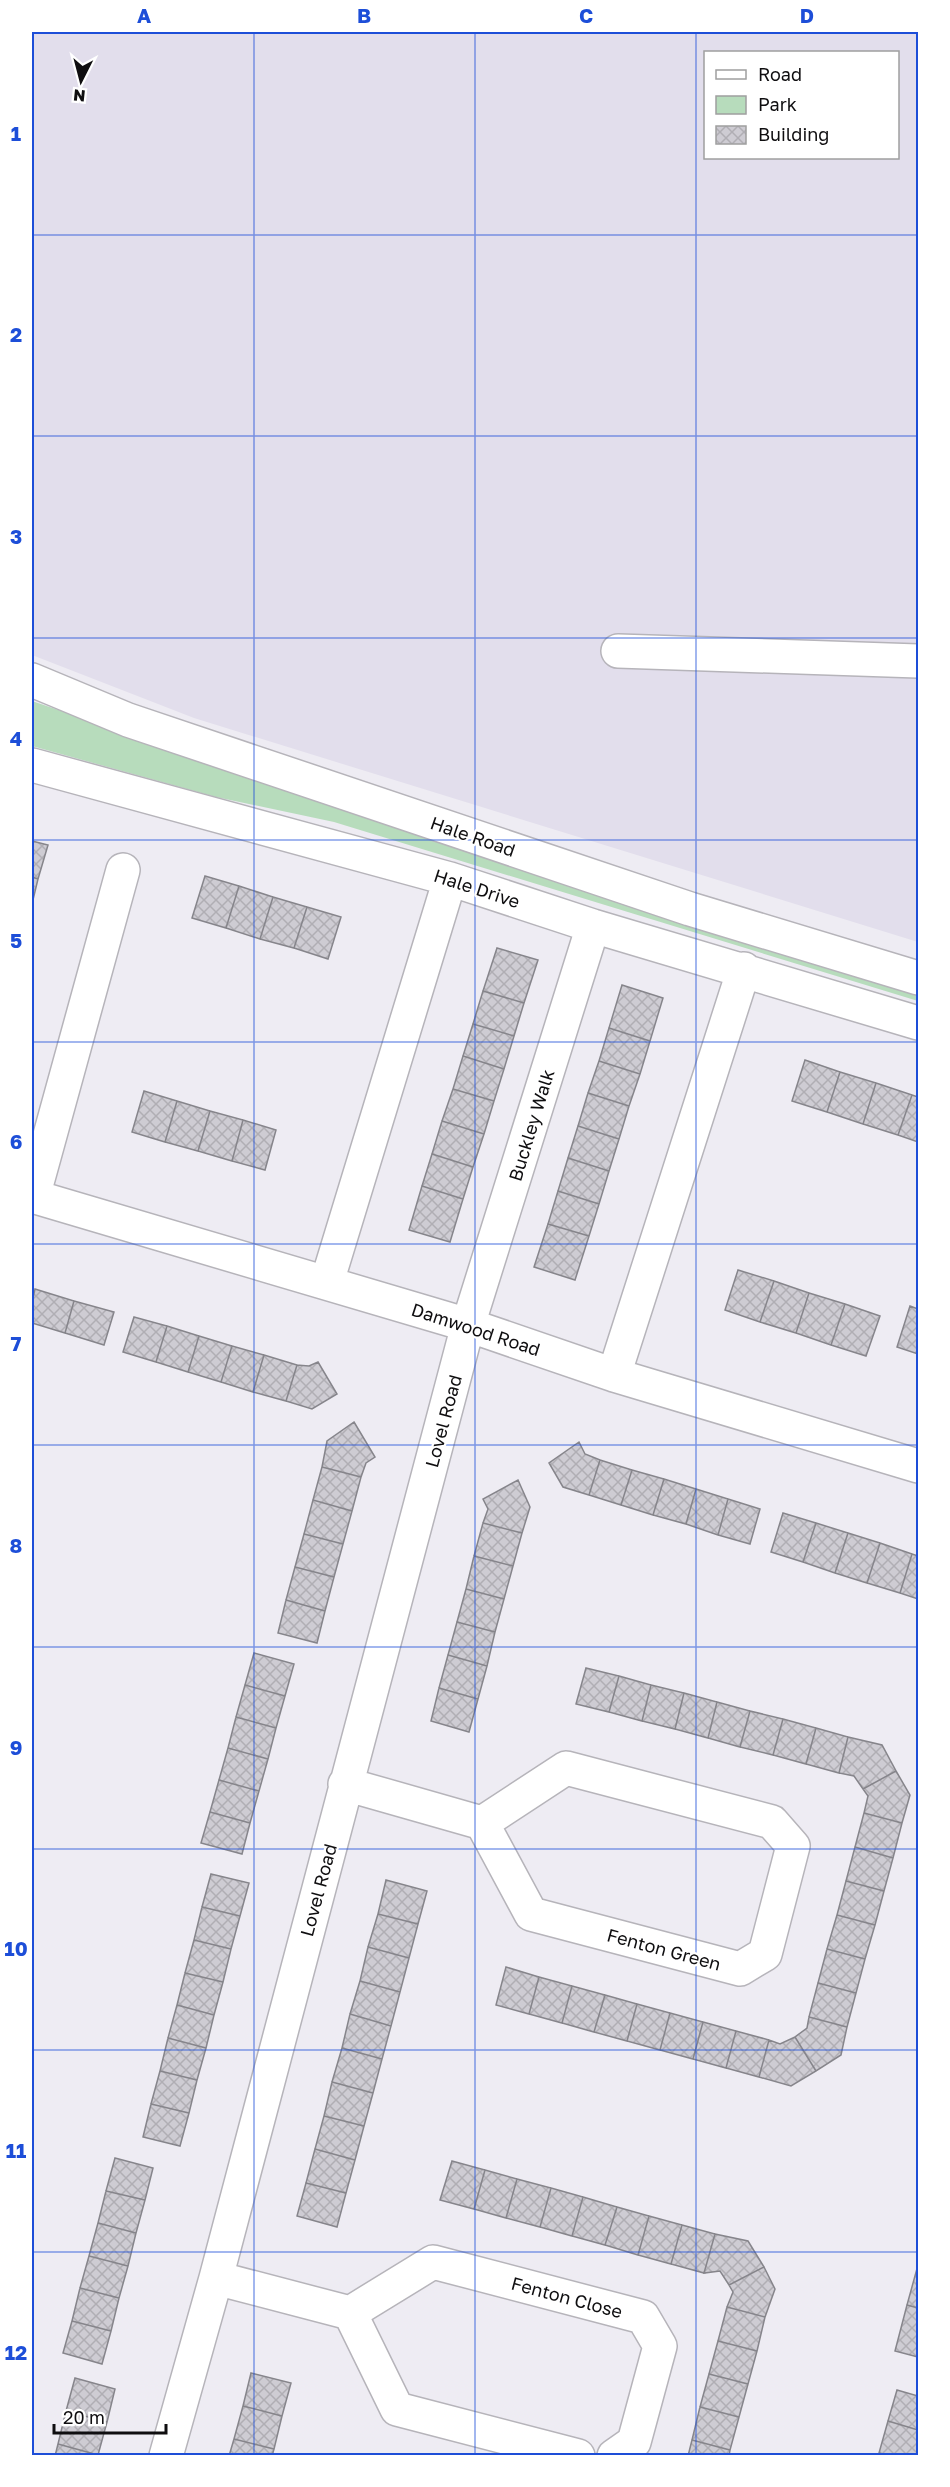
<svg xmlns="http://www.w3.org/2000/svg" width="950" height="2487" viewBox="0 0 950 2487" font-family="'Golos Text',sans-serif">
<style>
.built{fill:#e2deec;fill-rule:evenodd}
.green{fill:#b7dcbc}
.building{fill:url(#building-cross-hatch);stroke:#86858b;stroke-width:1.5}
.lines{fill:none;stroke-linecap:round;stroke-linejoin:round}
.minor-casing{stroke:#b6b4ba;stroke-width:36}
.minor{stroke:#fff;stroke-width:33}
.grid{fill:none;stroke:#1d4ed8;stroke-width:1.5;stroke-opacity:0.55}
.labels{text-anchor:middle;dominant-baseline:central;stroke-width:4.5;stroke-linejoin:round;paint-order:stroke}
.street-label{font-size:18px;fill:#0f0e10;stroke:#fff}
.neatline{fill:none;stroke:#1d4ed8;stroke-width:2}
.grid-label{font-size:20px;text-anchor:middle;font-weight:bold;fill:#1d4ed8}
</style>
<defs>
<pattern id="building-cross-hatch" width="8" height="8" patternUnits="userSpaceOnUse" patternTransform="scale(1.5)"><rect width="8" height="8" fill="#ceccd3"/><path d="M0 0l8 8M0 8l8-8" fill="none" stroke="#b0aeb4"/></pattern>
</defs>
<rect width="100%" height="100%" fill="#eeecf3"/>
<path class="built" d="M32 32H918V942L194 718 32 655ZM706 52H898V158H706Z"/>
<path class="green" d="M32 701 469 850 918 992V1001L334 822 216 797 32 746Z"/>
<path class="building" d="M32 841 48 845 38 879 32 877Z
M205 876 239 886 226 928 192 918Z
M32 877 38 879 32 904Z
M239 886 273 897 260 939 226 928Z
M273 897 307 907 294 948 260 939Z
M307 907 341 917 328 959 294 948Z
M497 948 538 960 524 1003 483 991Z
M622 985 663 998 650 1041 609 1028Z
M483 991 524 1003 514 1036 473 1024Z
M473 1024 514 1036 504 1069 463 1056Z
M609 1028 650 1041 640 1074 599 1061Z
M463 1056 504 1069 494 1101 453 1089Z
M805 1060 840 1072 827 1112 792 1101Z
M599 1061 640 1074 629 1106 588 1093Z
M840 1072 876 1083 863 1124 827 1112Z
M876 1083 912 1095 898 1135 863 1124Z
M453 1089 494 1101 484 1134 442 1121Z
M144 1091 177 1101 165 1142 132 1132Z
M588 1093 629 1106 619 1139 578 1126Z
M912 1095 918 1097V1142L898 1135Z
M177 1101 210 1111 198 1151 165 1142Z
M210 1111 243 1120 232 1161 198 1151Z
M243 1120 276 1130 265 1170 232 1161Z
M442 1121 484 1134 473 1167 432 1154Z
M578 1126 619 1139 609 1171 568 1158Z
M432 1154 473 1167 463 1199 422 1186Z
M568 1158 609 1171 599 1204 558 1191Z
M422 1186 463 1199 450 1242 409 1230Z
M558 1191 599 1204 589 1236 548 1224Z
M548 1224 589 1236 575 1280 534 1267Z
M738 1270 774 1281 760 1322 725 1310Z
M774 1281 809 1293 796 1333 760 1322Z
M35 1289 74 1301 65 1333 32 1323V1302Z
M809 1293 845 1304 831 1345 796 1333Z
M74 1301 114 1312 104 1345 65 1333Z
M845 1304 880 1316 866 1356 831 1345Z
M910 1306 918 1309V1354L897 1347Z
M134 1317 167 1326 156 1362 123 1352Z
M167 1326 199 1336 188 1372 156 1362Z
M199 1336 232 1346 221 1382 188 1372Z
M232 1346 264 1355 253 1392 221 1382Z
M264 1355 297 1365 286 1401 253 1392Z
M318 1362 337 1394 312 1409 286 1401 297 1365 309 1366Z
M354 1422 375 1457 366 1463 361 1477 322 1467 327 1441Z
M579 1442 585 1454 600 1460 589 1495 563 1487 549 1463Z
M600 1460 632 1470 621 1505 589 1495Z
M322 1467 361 1477 352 1511 313 1500Z
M632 1470 664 1479 653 1515 621 1505Z
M664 1479 696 1489 686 1524 653 1515Z
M518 1480 530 1507 522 1533 483 1523 488 1509 483 1499Z
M696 1489 728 1499 718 1535 686 1524Z
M728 1499 760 1509 750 1544 718 1535Z
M313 1500 352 1511 343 1544 304 1534Z
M783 1513 816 1523 803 1562 771 1552Z
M483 1523 522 1533 513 1566 474 1556Z
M816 1523 848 1533 835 1573 803 1562Z
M848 1533 880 1543 867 1583 835 1573Z
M304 1534 343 1544 334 1577 295 1567Z
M880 1543 912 1554 900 1593 867 1583Z
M912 1554 918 1556V1599L900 1593Z
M474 1556 513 1566 504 1599 466 1589Z
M295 1567 334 1577 325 1611 286 1600Z
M466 1589 504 1599 495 1632 457 1622Z
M286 1600 325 1611 317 1643 278 1633Z
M457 1622 495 1632 487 1666 448 1655Z
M254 1653 294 1664 285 1696 245 1685Z
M448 1655 487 1666 478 1699 439 1688Z
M586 1668 619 1676 609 1712 576 1704Z
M619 1676 651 1685 642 1721 609 1712Z
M245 1685 285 1696 276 1728 236 1717Z
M651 1685 684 1693 675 1729 642 1721Z
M439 1688 478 1699 469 1732 431 1721Z
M684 1693 717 1702 708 1738 675 1729Z
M717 1702 750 1711 740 1747 708 1738Z
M750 1711 783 1719 773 1755 740 1747Z
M236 1717 276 1728 268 1759 228 1748Z
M783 1719 816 1728 806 1764 773 1755Z
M816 1728 848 1737 839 1773 806 1764Z
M848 1737 882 1745 896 1771 863 1789 854 1776 839 1773Z
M228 1748 268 1759 259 1791 219 1780Z
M896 1771 910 1795 902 1823 864 1813 868 1796 863 1789Z
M219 1780 259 1791 250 1823 210 1812Z
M210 1812 250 1823 242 1854 201 1843Z
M864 1813 902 1823 893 1858 855 1847Z
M855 1847 893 1858 884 1891 846 1881Z
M211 1874 249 1883 240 1916 202 1907Z
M386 1880 427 1891 418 1924 378 1914Z
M846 1881 884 1891 875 1925 837 1915Z
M202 1907 240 1916 231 1949 194 1940Z
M378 1914 418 1924 409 1958 368 1947Z
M837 1915 875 1925 865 1959 827 1949Z
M194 1940 231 1949 223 1982 185 1973Z
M368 1947 409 1958 400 1992 360 1981Z
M827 1949 865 1959 856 1993 818 1983Z
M506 1967 539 1977 529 2014 496 2005Z
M185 1973 223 1982 214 2015 177 2005Z
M539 1977 572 1986 562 2023 529 2014Z
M360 1981 400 1992 391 2026 350 2014Z
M818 1983 856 1993 847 2027 809 2017Z
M572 1986 605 1995 594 2032 562 2023Z
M605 1995 637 2004 627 2041 594 2032Z
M637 2004 670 2013 660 2050 627 2041Z
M177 2005 214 2015 206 2048 168 2038Z
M670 2013 703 2022 693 2059 660 2050Z
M350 2014 391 2026 382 2059 342 2048Z
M809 2017 847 2027 841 2055 816 2071 795 2037 807 2028Z
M703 2022 736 2031 726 2068 693 2059Z
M736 2031 769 2040 759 2077 726 2068Z
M795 2037 816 2071 791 2086 759 2077 769 2040 780 2044Z
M168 2038 206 2048 197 2080 160 2071Z
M342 2048 382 2059 373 2093 332 2082Z
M160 2071 197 2080 189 2113 151 2104Z
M332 2082 373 2093 364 2126 324 2116Z
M151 2104 189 2113 180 2146 143 2137Z
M324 2116 364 2126 355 2160 315 2149Z
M315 2149 355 2160 346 2193 306 2183Z
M115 2158 153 2168 145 2200 106 2191Z
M452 2161 485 2170 474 2209 440 2200Z
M485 2170 517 2179 506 2218 474 2209Z
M517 2179 551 2188 540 2227 506 2218Z
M306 2183 346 2193 337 2227 297 2216Z
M551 2188 583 2197 572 2236 540 2227Z
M106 2191 145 2200 136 2233 98 2223Z
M583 2197 617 2207 605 2245 572 2236Z
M617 2207 649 2216 638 2255 605 2245Z
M649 2216 682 2225 671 2264 638 2255Z
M98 2223 136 2233 128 2266 89 2256Z
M682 2225 715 2234 704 2273 671 2264Z
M715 2234 748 2241 764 2267 729 2285 720 2271 704 2273Z
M89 2256 128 2266 119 2298 80 2288Z
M918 2265V2308L907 2305Z
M764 2267 775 2289 765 2317 727 2307 733 2292 729 2285Z
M80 2288 119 2298 111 2331 72 2321Z
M907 2305 918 2308V2357L895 2351Z
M727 2307 765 2317 757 2351 718 2341Z
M72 2321 111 2331 102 2364 63 2353Z
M718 2341 757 2351 748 2384 709 2374Z
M251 2373 291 2383 282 2416 243 2406Z
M709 2374 748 2384 739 2417 700 2407Z
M75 2378 115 2389 107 2422 66 2411Z
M897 2390 918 2396V2430L888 2421Z
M243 2406 282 2416 274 2449 234 2439Z
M700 2407 739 2417 730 2450 692 2440Z
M66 2411 107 2422 98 2455 58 2444Z
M888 2421 918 2430V2456H889L879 2453Z
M234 2439 274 2449 272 2456H229Z
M692 2440 730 2450 729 2456H688Z
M58 2444 98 2455V2456H55Z"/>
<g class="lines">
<defs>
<path id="minor" d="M618 651 918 661
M32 680 128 720 690 909 918 978
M32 765 450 879 593 926 918 1023
M32 1196 468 1325 614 1375 918 1466
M33 1197 123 870
M327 1282 450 879
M614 1375 744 969
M345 1784 482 1823 566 1768 772 1822 793 1846 765 1954 740 1969 531 1914 482 1823
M216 2278 350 2313 433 2262 643 2317 660 2346 634 2442 614 2456
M350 2313 397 2409 578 2456
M166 2456 216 2278 468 1325 593 926"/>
</defs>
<use href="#minor" class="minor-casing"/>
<use href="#minor" class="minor"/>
</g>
<path class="grid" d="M254 32V2456M475 32V2456M696 32V2456M32 235H918M32 436H918M32 638H918M32 840H918M32 1042H918M32 1244H918M32 1445H918M32 1647H918M32 1849H918M32 2050H918M32 2252H918"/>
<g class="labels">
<g class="street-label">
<text transform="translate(473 836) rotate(19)">Hale Road</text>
<text transform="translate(477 888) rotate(18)">Hale Drive</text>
<text transform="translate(531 1125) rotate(-73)">Buckley Walk</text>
<text transform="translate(476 1329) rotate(18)">Damwood Road</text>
<text transform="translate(443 1421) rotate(-75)">Lovel Road</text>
<text transform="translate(318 1890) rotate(-75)">Lovel Road</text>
<text transform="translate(664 1949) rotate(15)">Fenton Green</text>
<text transform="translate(567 2297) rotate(15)">Fenton Close</text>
</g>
</g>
<rect width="950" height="2487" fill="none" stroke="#ffffff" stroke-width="66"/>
<rect x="704" y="51" width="195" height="108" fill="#ffffff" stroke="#9f9f9f" stroke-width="1.5"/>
<rect x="716" y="70" width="30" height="9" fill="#ffffff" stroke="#9f9f9f" stroke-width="1.5"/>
<text x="758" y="81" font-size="18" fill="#0f0e10">Road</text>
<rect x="716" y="96" width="30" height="18" fill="#b7dcbc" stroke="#9f9f9f" stroke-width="1.5"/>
<text x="758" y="111" font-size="18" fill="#0f0e10">Park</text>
<rect x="716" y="126" width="30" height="18" fill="url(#building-cross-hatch)" stroke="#9f9f9f" stroke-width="1.5"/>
<text x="758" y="141" font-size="18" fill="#0f0e10">Building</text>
<g transform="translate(81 81) rotate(186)" stroke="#ffffff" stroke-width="4.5" paint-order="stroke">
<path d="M0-4.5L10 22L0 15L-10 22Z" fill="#0f0e10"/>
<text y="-9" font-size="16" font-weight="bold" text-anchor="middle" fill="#0f0e10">N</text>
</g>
<path d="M54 2424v9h112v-9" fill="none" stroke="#0f0e10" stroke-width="3"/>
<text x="63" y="2424" font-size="18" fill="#0f0e10" stroke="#ffffff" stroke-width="4.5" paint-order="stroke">20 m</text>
<rect x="33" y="33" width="884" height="2421" class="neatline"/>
<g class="grid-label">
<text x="144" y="23">A</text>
<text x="364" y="23">B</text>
<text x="586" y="23">C</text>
<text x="807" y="23">D</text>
<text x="16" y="141">1</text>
<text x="16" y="342">2</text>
<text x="16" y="544">3</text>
<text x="16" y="746">4</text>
<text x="16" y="948">5</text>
<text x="16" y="1149">6</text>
<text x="16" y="1351">7</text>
<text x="16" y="1553">8</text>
<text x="16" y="1755">9</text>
<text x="16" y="1956">10</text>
<text x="16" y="2158">11</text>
<text x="16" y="2360">12</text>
</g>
</svg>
